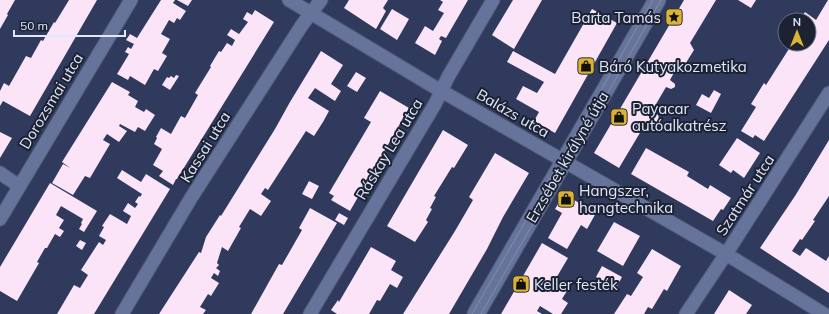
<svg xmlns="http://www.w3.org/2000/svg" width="829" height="314" viewBox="0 0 829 314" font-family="Mulish,sans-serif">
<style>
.building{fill:#fbe3f8}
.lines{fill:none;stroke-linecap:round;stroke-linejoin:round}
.minor-casing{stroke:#4f5876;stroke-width:15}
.tertiary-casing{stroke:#4f5876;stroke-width:19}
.minor{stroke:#66739a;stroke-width:13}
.tertiary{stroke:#66739a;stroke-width:17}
.tram{stroke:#838daa;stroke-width:1}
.labels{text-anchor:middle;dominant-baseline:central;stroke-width:4;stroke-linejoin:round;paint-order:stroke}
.poi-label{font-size:15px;fill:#e0e8fe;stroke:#1d2232;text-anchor:start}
.street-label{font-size:15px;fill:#e0e8fe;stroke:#1d2232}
</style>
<rect width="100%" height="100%" fill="#2f3a5d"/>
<path class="building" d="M0 0H15L7 14 8 15 0 29Z
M69 0H97L30 116 3 101 0 106V91L4 83 9 86 26 56 31 58 41 40 43 41 54 22 55 23Z
M161 0H175L173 3 186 11 180 20 177 18 174 23 169 20 161 34 170 39 162 53 167 56 158 71 154 69 145 85 130 76 128 80 117 74 129 54 125 52 128 47 131 49 134 44 126 40 130 34 137 38Z
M177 0H192L188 6Z
M349 0H388L383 8 386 11 376 29 344 8Z
M440 0H468L446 38 441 36 439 39 442 41 435 55 415 43 425 26 433 31 444 13 438 10 443 2Z
M513 0H542L514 49 492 35Z
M684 0H716L690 43 694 50 684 66 677 67 670 80 675 84V87L671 89 666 87 652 111 658 115 659 118 658 122 654 124 647 121 619 168 594 153Z
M738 0H756L751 8Z
M828 0H829V40L764 141 755 135 753 138 741 131 756 107 751 104 764 83 766 85 792 44H809V20H800L805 12 816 20Z
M392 9 409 19 397 40 380 29Z
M592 9 617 23 555 133 534 121 539 112 516 99 523 86 537 93 544 82 507 62 513 51 555 74Z
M255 10 274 22 177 179H176L173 185 159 176 163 171 153 165 162 149 154 144 157 138 156 137 161 128 171 134 181 116 185 118 198 95 195 93 211 67 210 66 219 51 221 52 227 43 232 46 235 40 227 35 231 29 239 34 248 22 243 19 247 12 252 15Z
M321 51 343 65 331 84 341 91 335 101 315 88 308 98 329 111 323 122 314 136 306 131 268 190 265 188 261 194 271 201 261 216 250 209 239 227 241 228 228 251 222 247 217 263 219 265 216 268 220 271 218 276 214 273 211 278 219 283 211 296 208 294 200 307 206 310 203 314H159L199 252 201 253 206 237 220 215 221 216 275 129 290 102Z
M356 72 366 78 357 92 347 86Z
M176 75 179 76 170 90 162 85 167 77 169 78 171 76 174 78Z
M112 82 130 92 128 95 138 101 135 107 144 112 146 109 155 115 145 131 138 127 135 132 120 124 119 126 127 131 119 142 107 134 103 140 110 144 90 178 85 176 73 195 52 183 63 164 70 168 62 162Z
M714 90 721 94 711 113 696 105 702 94 709 98Z
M380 91 409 108 350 211 331 200 334 196 329 193 371 122 364 118Z
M443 130 468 145 454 168 452 167 434 196 436 197 430 208 432 209 426 220 428 222 415 242 387 226Z
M0 132 12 138 0 158Z
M737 138 760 153 744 178 733 170 731 173 719 165Z
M829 140V196L813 220 815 221 802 240 800 239 792 251 800 256 806 248 826 261 829 256V293L760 248 795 196Z
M646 148 689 172 687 176 708 189 710 185 731 198 723 210 721 209 713 221 631 174Z
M495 153 529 173 503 217 487 249 449 314H403L455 231 473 200 469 197Z
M122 170 141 182 146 174 170 189 94 314H57L74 285 80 288 88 275 81 270 99 242 103 245 106 240 99 236 104 227 102 226 110 214 127 224 131 216 123 211 128 203 135 208 138 204 135 202 139 196 140 197 142 194 117 178Z
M309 181 319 186 312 199 302 194Z
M50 183 97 211 84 232 79 229 82 224 81 223 83 219 61 206 56 215 64 220 59 228 64 231 60 237 55 234 47 248H45L37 262 39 263 17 301 0 291V267Z
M564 194 596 213 587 229 581 225 567 249 548 238 562 213 555 209Z
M310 208 337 223 283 314H251L279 264 282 265 302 230 299 228Z
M339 213 348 218 344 225 335 220Z
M614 222 640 236 623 266 597 251Z
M80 240 86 243 82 250 76 246Z
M542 243 568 258 555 280 568 289 562 299 568 303 561 314H553L540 306 537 311 542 314H501Z
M371 247 396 261 391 270 403 277 397 288 390 284 380 301 377 300 369 314H337L331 310 338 300 339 302Z
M652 249 681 266 667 291 664 289 652 309 648 307 644 314H614L627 294 631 296 643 277 637 273Z
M602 266 622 277 616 288 596 277Z
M729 290 752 305 746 314H714Z"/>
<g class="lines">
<defs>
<path id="minor" d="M289 0 431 85 726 254 824 314
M0 173 19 186
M0 219 131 0
M122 314 191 198 302 25 321 0
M310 314 435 104 448 77 493 0
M686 314 726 254 829 93"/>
<path id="tertiary" d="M476 314 657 0"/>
</defs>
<use href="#minor" class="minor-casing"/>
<use href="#tertiary" class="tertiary-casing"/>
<use href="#minor" class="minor"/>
<use href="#tertiary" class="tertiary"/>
<path class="tram" d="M472 314 653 0
M481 314 661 0"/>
</g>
<defs>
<symbol id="sight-square" viewBox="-11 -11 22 22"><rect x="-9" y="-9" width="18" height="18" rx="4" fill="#dbb233" stroke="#1d2232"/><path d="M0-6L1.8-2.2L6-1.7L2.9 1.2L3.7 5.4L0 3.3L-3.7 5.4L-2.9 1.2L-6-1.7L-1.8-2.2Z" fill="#111"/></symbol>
<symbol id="shop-square" viewBox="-11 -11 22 22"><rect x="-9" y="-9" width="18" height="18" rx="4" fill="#dbb233" stroke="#1d2232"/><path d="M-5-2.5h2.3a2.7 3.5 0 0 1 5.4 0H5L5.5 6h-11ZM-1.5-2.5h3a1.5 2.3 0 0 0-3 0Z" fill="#111"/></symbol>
</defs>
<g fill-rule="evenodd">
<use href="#sight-square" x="664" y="7" width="20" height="20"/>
<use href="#shop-square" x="576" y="56" width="20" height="20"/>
<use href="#shop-square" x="609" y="107" width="20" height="20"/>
<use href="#shop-square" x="556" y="189" width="20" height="20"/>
<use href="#shop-square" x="511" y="274" width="20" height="20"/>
</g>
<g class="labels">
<g class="poi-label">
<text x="661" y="17" text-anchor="end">Barta Tamás</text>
<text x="599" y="66">Báró Kutyakozmetika</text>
<text x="632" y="108">Payacar<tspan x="632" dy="17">autóalkatrész</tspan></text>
<text x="579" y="190">Hangszer,<tspan x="579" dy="17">hangtechnika</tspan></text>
<text x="534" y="284">Keller festék</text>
</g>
<g class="street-label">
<text transform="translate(51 101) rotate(-59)">Dorozsmai utca</text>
<text transform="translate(513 113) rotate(30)">Balázs utca</text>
<text transform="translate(205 147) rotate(-58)">Kassai utca</text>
<text transform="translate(389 149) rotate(-59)">Ráskay Lea utca</text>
<text transform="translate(567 157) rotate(-60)">Erzsébet királyné útja</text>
<text transform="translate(745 195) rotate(-57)">Szatmár utca</text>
</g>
</g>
<g transform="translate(797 32)"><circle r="19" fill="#1d2232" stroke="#6b7184"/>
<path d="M0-3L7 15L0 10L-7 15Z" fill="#dbb233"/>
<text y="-6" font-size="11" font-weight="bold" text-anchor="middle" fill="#e0e8fe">N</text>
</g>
<path d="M14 30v6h111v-6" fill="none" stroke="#e0e8fe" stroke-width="2"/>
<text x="20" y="30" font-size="12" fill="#e0e8fe" stroke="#1d2232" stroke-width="3" paint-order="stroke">50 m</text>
</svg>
